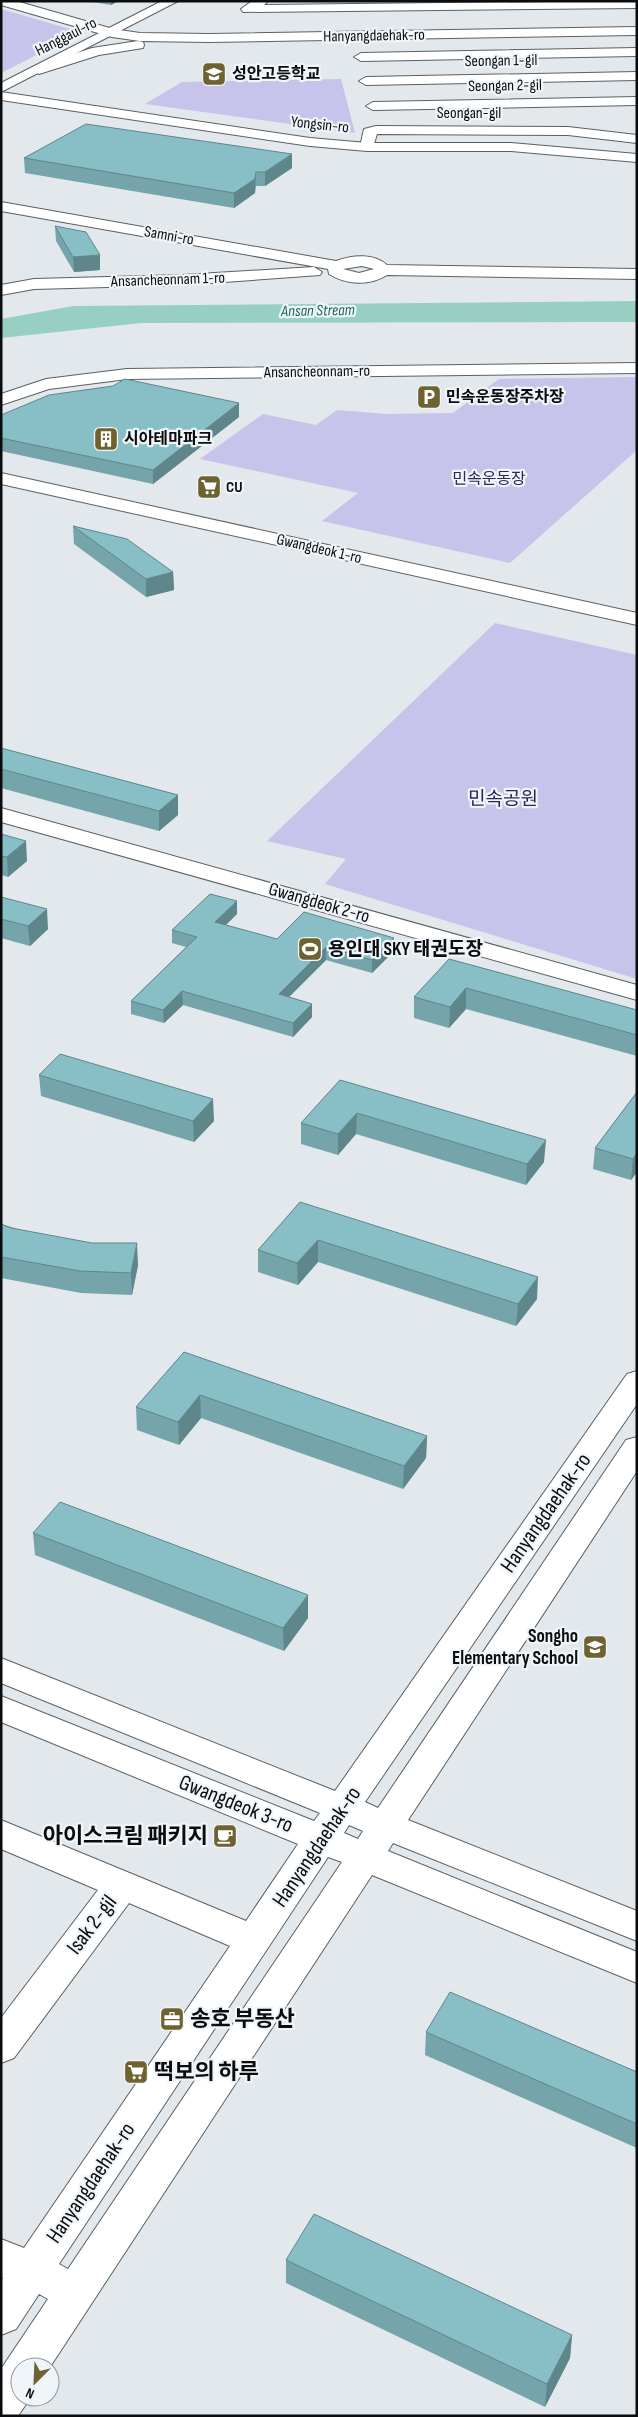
<svg xmlns="http://www.w3.org/2000/svg" width="638" height="2417" viewBox="0 0 638 2417" font-family="'Sofia Sans Condensed','Noto Sans KR',sans-serif">
<style>
.green{fill:#c7c3ea}
.water{fill:#98cfc3}
.lines{fill:none;stroke-linecap:round;stroke-linejoin:round}
.minor-casing{stroke:#5b6063;stroke-width:2}
.major-casing{stroke:#5b6063;stroke-width:2}
.minor{fill:#fff;fill-rule:evenodd}
.major{fill:#fff;fill-rule:evenodd}
.wall{fill:#75a4ab}
.shaded-wall{fill:#5f868b}
.building{fill:#88bfc7;stroke:#5f868b}
.labels{text-anchor:middle;dominant-baseline:central;stroke-width:4.5;stroke-linejoin:round;paint-order:stroke}
.far-street-label{font-size:16px;fill:#0b0c0e;stroke:#eff5f9}
.far-poi-label{font-size:16px;font-weight:bold;fill:#0b0c0e;stroke:#eff5f9;text-anchor:start}
.far-water-label{font-size:16px;font-style:italic;fill:#20655a;stroke:#eff5f9}
.far-park-label{font-size:16px;fill:#302558;stroke:#eff5f9}
.park-label{font-size:19px;fill:#302558;stroke:#eff5f9}
.street-label{font-size:19px;fill:#0b0c0e;stroke:#eff5f9}
.poi-label{font-size:19px;font-weight:bold;fill:#0b0c0e;stroke:#eff5f9;text-anchor:start}
.near-street-label{font-size:22px;fill:#0b0c0e;stroke:#eff5f9}
.near-poi-label{font-size:22px;font-weight:bold;fill:#0b0c0e;stroke:#eff5f9;text-anchor:start}
</style>
<rect width="100%" height="100%" fill="#e2e8eb"/>
<path class="green" d="M1 9 77 31 80 33 1 73Z
M341 79 355 133 145 104 182 82Z
M637 377V450L510 563 322 521 358 493 200 459 263 414 316 425 337 410 386 414 453 413 499 379Z
M495 623 637 655V979L325 884 346 859 267 841Z"/>
<path class="water" d="M637 301V322L141 323 1 338V319L73 306Z"/>
<g class="lines">
<defs>
<path id="minor" d="M1 1H16L113 29 140 33 209 34 637 27V35L209 42 140 41 112 37 1 5Z
M252 1H268L264 5 637 1V8L243 12 241 9Z
M138 41 143 42 144 45 143 48 99 55 39 74 32 70 34 67 92 48Z
M637 48V56L361 61 354 57 361 53Z
M637 72V80L366 85 359 81 366 77Z
M637 97V105L373 110 366 106 373 102Z
M376 126 568 127 637 135V143L568 135 377 134 372 150H362L360 147 364 129Z
M1 202 336 261C352 255 374 253 387 265L637 269V279L387 275C370 286 346 285 329 274L328 269 1 211ZM362 266 374 269 359 273 343 269Z
M314 267 322 272 320 275 182 285 34 289 1 295V285L34 279 182 275Z
M637 363V373L127 379 49 389 1 405V394L46 379 127 369Z
M1 473 637 613V625L1 484Z
M1 808 637 985V1000L1 822Z
M637 1371V1404L365 1802 378 1808 626 1440 637 1437V1471L408 1820 637 1911V1941L393 1843 388 1851 637 1952V1983L372 1875 50 2367H20V2397H31L18 2416H1V2369L48 2299 39 2294 16 2329 1 2335V2281L3 2278 1 2277V2239L24 2248 230 1946 129 1903 14 2058 1 2063V2018L98 1890 1 1849V1820L246 1921 298 1844 1 1722V1696L314 1821 320 1813 1 1683V1658L335 1791 627 1374ZM349 1825 363 1831 358 1839 344 1833ZM328 1857 342 1862 68 2269 59 2264Z"/>
<path id="major" d="M162 1H178L1 92 310 138 367 143H511L637 154V162L511 151H367L310 146 1 100V83Z"/>
</defs>
<use href="#minor" class="minor-casing"/>
<use href="#major" class="major-casing"/>
<use href="#minor" class="minor"/>
<use href="#major" class="major"/>
</g>
<path class="wall" d="M87 1H118L111 5Z
M292 154V168L265 186H256L255 193 234 208 25 173 24 158Z
M55 226 100 255V270L74 272 56 241Z
M239 403V417L153 484 1 451V415Z
M73 526 173 572 174 590 146 597 74 544Z
M1 748 178 795V815L159 831 1 788Z
M1 834 27 861 8 877 1 875Z
M1 897 48 929 30 946 1 938Z
M237 901V914L226 925 277 939 394 951 372 973 326 960 289 997 312 1004V1017L293 1037 183 1005 164 1023 131 1014V1001L186 947 172 943V930Z
M449 959 637 1010V1056L466 1009 449 1028 414 1018V997Z
M39 1075 214 1121 194 1142 41 1096Z
M340 1080 544 1162 526 1185 356 1134 338 1155 301 1144V1123Z
M637 1092V1172L631 1180 593 1169 595 1148Z
M300 1202 537 1299 516 1326 318 1262 298 1285 258 1272V1250Z
M1 1224 138 1265 132 1295 81 1293 1 1278Z
M184 1352 427 1436 426 1458 403 1489 201 1418 179 1445 137 1430 136 1407Z
M33 1533 308 1618 284 1651 35 1555Z
M426 2032 637 2072V2148L425 2055Z
M286 2260 572 2335 570 2358 545 2407 286 2283Z"/>
<path class="shaded-wall" d="M111 1H118L111 5Z
M292 154V168L265 186V172Z
M256 172 255 193 234 208V193Z
M100 255V270L74 272 73 257Z
M239 403V417L153 484V470Z
M173 572 174 590 146 597V579Z
M178 795V815L159 831V811Z
M26 841 27 861 8 877 7 857Z
M237 901V914L215 935V922Z
M47 909 48 929 30 946 28 926Z
M394 938V951L372 973V960Z
M326 947V960L279 1007V994Z
M466 988V1009L449 1028 450 1007Z
M182 991 183 1005 164 1023 163 1010Z
M312 1004V1017L293 1037V1023Z
M213 1099 214 1121 194 1142 193 1121Z
M357 1113 356 1134 338 1155V1134Z
M546 1140 544 1162 526 1185 527 1164Z
M637 1153V1172L631 1180 633 1159Z
M318 1240V1262L298 1285 297 1263Z
M137 1243 138 1265 132 1295 131 1273Z
M538 1277 537 1299 516 1326 518 1304Z
M200 1395 201 1418 179 1445 178 1422Z
M427 1436 426 1458 403 1489 404 1466Z
M308 1595V1618L284 1651 283 1628Z
M572 2335 570 2358 545 2407 547 2384Z"/>
<path class="building" d="M86 124 292 154 265 172H256L255 179 234 193 24 158Z
M55 226 86 232 100 255 73 257Z
M125 379 239 403 153 470 1 438V415L49 395 113 386Z
M73 526 127 539 173 572 146 579Z
M1 748 178 795 159 811 1 769Z
M1 834 26 841 7 857 1 856Z
M210 894 237 901 215 922 277 939 304 912 394 938 372 960 326 947 279 994 312 1004 293 1023 182 991 163 1010 131 1001 197 937 172 930Z
M1 897 47 909 28 926 1 919Z
M449 959 637 1010V1035L466 988 450 1007 414 997Z
M60 1054 213 1099 193 1121 39 1075Z
M340 1080 546 1140 527 1164 357 1113 338 1134 301 1123Z
M637 1092V1153L633 1159 595 1148Z
M300 1202 538 1277 518 1304 318 1240 297 1263 258 1250Z
M1 1224 11 1228 92 1243H137L131 1273 80 1271 1 1257Z
M184 1352 427 1436 404 1466 200 1395 178 1422 136 1407Z
M60 1502 308 1595 283 1628 33 1533Z
M450 1992 637 2072V2124L426 2032Z
M314 2214 572 2335 547 2384 286 2260Z"/>
<defs>
<symbol id="school-square" viewBox="-11 -11 22 22"><rect x="-9" y="-9" width="18" height="18" rx="4" fill="#6e6330" stroke="#eff5f9"/><path d="M0-5L7-2L0 1L-7-2ZM-4 1L0 2.5L4 1V4Q0 6-4 4Z" fill="#fff"/></symbol>
<symbol id="parking-square" viewBox="-11 -11 22 22"><rect x="-9" y="-9" width="18" height="18" rx="4" fill="#6e6330" stroke="#eff5f9"/><path d="M-3.5-5.5H1a3.5 3.5 0 0 1 0 7H-1V5.5H-3.5ZM-1-3.4V-.6H.8a1.4 1.4 0 0 0 0-2.8Z" fill="#fff"/></symbol>
<symbol id="building-square" viewBox="-11 -11 22 22"><rect x="-9" y="-9" width="18" height="18" rx="4" fill="#6e6330" stroke="#eff5f9"/><path d="M-4-6H4V6H1V3H-1V6H-4ZM-2.5-4.3h1.7v1.8h-1.7ZM.8-4.3h1.7v1.8H.8ZM-2.5-1h1.7V.8h-1.7ZM.8-1h1.7V.8H.8Z" fill="#fff"/></symbol>
<symbol id="supermarket-square" viewBox="-11 -11 22 22"><rect x="-9" y="-9" width="18" height="18" rx="4" fill="#6e6330" stroke="#eff5f9"/><path d="M-6-5.5h2.5l.6 2H6L4.5 2H-2.5L-4.4-4H-6ZM-1.5 3.2a1.3 1.3 0 1 0 .1 0ZM3 3.2a1.3 1.3 0 1 0 .1 0Z" fill="#fff"/></symbol>
<symbol id="stadium-square" viewBox="-11 -11 22 22"><rect x="-9" y="-9" width="18" height="18" rx="4" fill="#6e6330" stroke="#eff5f9"/><path d="M0-5a6.5 5 0 1 0 0 10a6.5 5 0 1 0 0-10ZM-3.5-1.8h7v3.6h-7Z" fill="#fff"/></symbol>
<symbol id="cafe-square" viewBox="-11 -11 22 22"><rect x="-9" y="-9" width="18" height="18" rx="4" fill="#6e6330" stroke="#eff5f9"/><path d="M-5.5-4.5H6V0H3Q3 3.5 0 3.5H-2.5Q-5.5 3.5-5.5 0ZM3-3.2v2h1.7v-2ZM-6 4.5H4V6H-6Z" fill="#fff"/></symbol>
<symbol id="office-square" viewBox="-11 -11 22 22"><rect x="-9" y="-9" width="18" height="18" rx="4" fill="#6e6330" stroke="#eff5f9"/><path d="M-6-3h4V-5.5h4V-3h4V5H-6ZM-1-4.5V-3h2v-1.5ZM-6 0V1H6V0Z" fill="#fff"/></symbol>
</defs>
<g fill-rule="evenodd">
<use href="#school-square" x="200" y="60" width="28" height="28"/>
<use href="#parking-square" x="415" y="383" width="28" height="28"/>
<use href="#building-square" x="92" y="425" width="28" height="28"/>
<use href="#supermarket-square" x="195" y="473" width="28" height="28"/>
<use href="#stadium-square" x="296" y="935" width="28" height="28"/>
<use href="#school-square" x="581" y="1633" width="28" height="28"/>
<use href="#cafe-square" x="211" y="1822" width="28" height="28"/>
<use href="#office-square" x="158" y="2005" width="28" height="28"/>
<use href="#supermarket-square" x="122" y="2058" width="28" height="28"/>
</g>
<g class="labels">
<g class="far-street-label">
<text transform="translate(374 36) rotate(-1)">Hanyangdaehak-ro</text>
<text transform="translate(66 37) rotate(-27)">Hanggaul-ro</text>
<text transform="translate(501 61) rotate(-1)">Seongan 1-gil</text>
<text transform="translate(505 86) rotate(-1)">Seongan 2-gil</text>
<text x="469" y="113">Seongan-gil</text>
<text transform="translate(320 125) rotate(6)">Yongsin-ro</text>
<text transform="translate(169 236) rotate(10)">Samni-ro</text>
<text transform="translate(168 280) rotate(-2)">Ansancheonnam 1-ro</text>
<text transform="translate(317 372) rotate(-1)">Ansancheonnam-ro</text>
<text transform="translate(319 549) rotate(13)">Gwangdeok 1-ro</text>
</g>
<g class="far-poi-label">
<text x="232" y="74">성안고등학교</text>
<text x="446" y="397">민속운동장주차장</text>
<text x="124" y="439">시아테마파크</text>
<text x="226" y="487">CU</text>
</g>
<g class="far-water-label">
<text transform="translate(318 311) rotate(-1)">Ansan Stream</text>
</g>
<g class="far-park-label">
<text x="489" y="479">민속운동장</text>
</g>
<g class="park-label">
<text x="503" y="799">민속공원</text>
</g>
<g class="street-label">
<text transform="translate(319 903) rotate(16)">Gwangdeok 2-ro</text>
</g>
<g class="poi-label">
<text x="328" y="949">용인대 SKY 태권도장</text>
<text x="578" y="1636" text-anchor="end">Songho<tspan x="578" dy="22">Elementary School</tspan></text>
</g>
<g class="near-street-label">
<text transform="translate(546 1513) rotate(-55)">Hanyangdaehak-ro</text>
<text transform="translate(236 1804) rotate(22)">Gwangdeok 3-ro</text>
<text transform="translate(317 1847) rotate(-56)">Hanyangdaehak-ro</text>
<text transform="translate(92 1925) rotate(-53)">Isak 2-gil</text>
<text transform="translate(91 2183) rotate(-56)">Hanyangdaehak-ro</text>
</g>
<g class="near-poi-label">
<text x="208" y="1836" text-anchor="end">아이스크림 패키지</text>
<text x="190" y="2019">송호 부동산</text>
<text x="154" y="2072">떡보의 하루</text>
</g>
</g>
<rect width="638" height="2417" fill="none" stroke="#0b0c0e" stroke-width="5"/>
<g transform="translate(35 2382) rotate(204)"><circle r="24" fill="#eff5f9" stroke="#94989b"/>
<path d="M0-4L9 19L0 12L-9 19Z" fill="#6e6330"/>
<text y="-8" font-size="14" font-weight="bold" text-anchor="middle" fill="#0b0c0e">N</text>
</g>
</svg>
